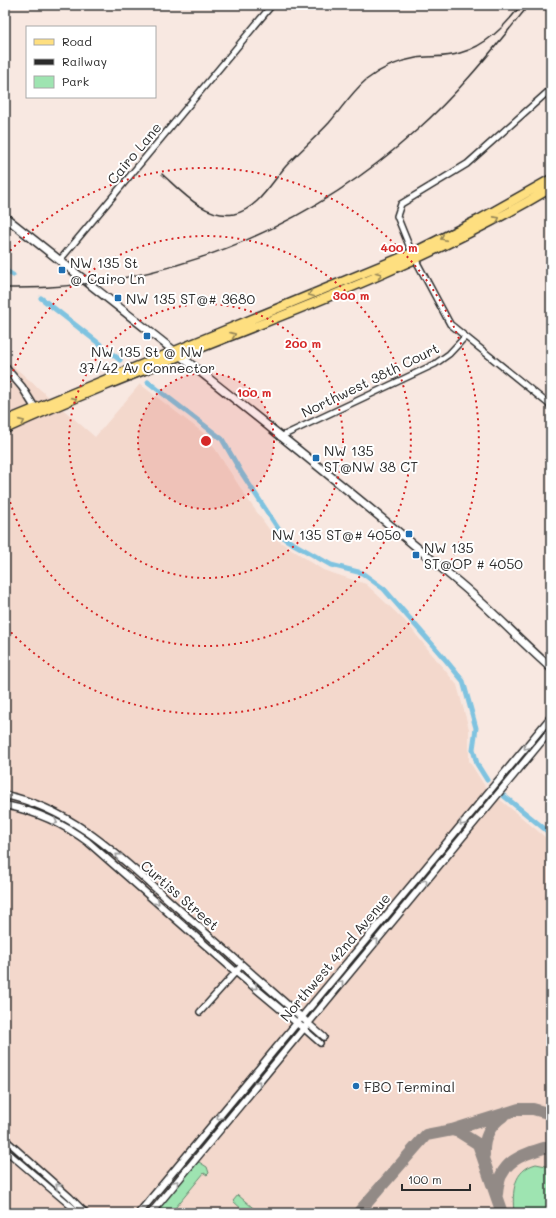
<svg xmlns="http://www.w3.org/2000/svg" width="556" height="1218" viewBox="0 0 556 1218" font-family="Mali,sans-serif">
<style>
.built{fill:#f3d8cc}
.green{fill:#9ee4b1;stroke:#64886e}
.lines{fill:none;stroke-linecap:round;stroke-linejoin:round}
.canal{stroke:#7fc3e0;stroke-width:5}
.taxiway{stroke:#928a86;stroke-width:12}
.minor-casing{stroke:#2b2b2b;stroke-width:8}
.tertiary-casing{stroke:#2b2b2b;stroke-width:9}
.secondary-casing{stroke:#2b2b2b;stroke-width:10}
.primary-casing{stroke:#2b2b2b;stroke-width:11}
.minor{stroke:#fff;stroke-width:5}
.tertiary{stroke:#fff;stroke-width:6}
.secondary{stroke:#fff;stroke-width:7}
.primary{stroke:#fedf80;stroke-width:8}
.rail{stroke:#2b2b2b;stroke-width:1.5}
.oneway{stroke:#948556}
.oneway2{stroke:#a0a0a0}
.ring{fill:none;stroke:#d62828;stroke-width:2;stroke-dasharray:2 4}
.poi-dot{fill:#1f6fb2;stroke:#fff;stroke-width:1.5}
.labels{text-anchor:middle;dominant-baseline:central;stroke-width:4;stroke-linejoin:round;paint-order:stroke}
.street-label{font-size:14px;fill:#2b2b2b;stroke:#fff}
.poi-label{font-size:14px;fill:#2b2b2b;stroke:#fff;text-anchor:start}
.centre{fill:#d62828;stroke:#fff;stroke-width:2}
.ring-label{font-size:12px;text-anchor:middle;font-weight:bold;fill:#d62828;stroke:#fff;stroke-width:4;stroke-linejoin:round;paint-order:stroke}
</style>
<rect width="100%" height="100%" fill="#f8e8e1"/>
<filter id="ink" filterUnits="userSpaceOnUse"><feTurbulence type="fractalNoise" baseFrequency=".025" numOctaves="2"/><feDisplacementMap in="SourceGraphic" scale="8" xChannelSelector="R" yChannelSelector="G"/><feConvolveMatrix kernelMatrix="1 2 1 2 8 2 1 2 1" color-interpolation-filters="sRGB"/></filter>
<g filter="url(#ink)">
<path class="built" d="M5 359 95 437 140 384 206 435 251 504 276 539 323 570 366 584 405 621 457 685 469 729V761L486 788 551 842V1213H5Z"/>
<path class="green" d="M197 1162H199L207 1167 209 1173 207 1175 204 1173 171 1213H155Z
M536 1164 551 1167V1213H514C512 1192 513 1170 536 1164Z
M238 1195 259 1213H246L233 1201Z"/>
<g class="lines">
<path class="canal" d="M5 270 13 275
M41 298 120 360
M148 382 222 439 241 472 285 539 331 565 362 573 384 589 444 658 463 681 476 728 473 749 477 764 487 780
M504 796 551 834"/>
<path class="taxiway" d="M452 1130 459 1132 478 1144 502 1213
M484 1155C483 1139 490 1125 503 1116
M497 1194C498 1160 524 1154 551 1146
M358 1213 426 1135 452 1130 519 1109H533L551 1114"/>
<defs>
<path id="minor" d="M551 89 467 164 401 204 397 216 412 253 450 324 551 406
M60 260 272 5
M280 437 435 364 449 354 465 337
M200 1012 242 965
M308 1023 324 1037
M303 1028 320 1043
M5 1139 70 1197 86 1213
M5 1150 79 1213"/>
<path id="tertiary" d="M5 367 22 387 37 411
M5 795C78 810 128 865 182 912 224 949 266 986 308 1023
M5 805C35 811 64 824 88 842L236 972 303 1028
M139 1213 551 717
M151 1213 551 730"/>
<path id="secondary" d="M5 217C156 337 309 456 457 581 490 608 519 640 551 668"/>
<path id="primary" d="M5 421 412 253 480 219 551 179
M5 429C185 346 380 291 551 188"/>
</defs>
<use href="#minor" class="minor-casing"/>
<use href="#tertiary" class="tertiary-casing"/>
<use href="#secondary" class="secondary-casing"/>
<use href="#primary" class="primary-casing"/>
<use href="#minor" class="minor"/>
<use href="#tertiary" class="tertiary"/>
<use href="#secondary" class="secondary"/>
<use href="#primary" class="primary"/>
<path class="rail" d="M162 174C181 191 205 219 234 214 258 209 271 183 286 166 300 151 315 138 329 123 341 109 352 92 366 80 380 69 398 61 416 58 430 56 446 58 460 53 486 46 505 26 521 5
M5 288C158 291 304 232 417 130 459 93 494 48 529 5"/>
</g>
<defs><path id="oneway-chevron" d="M-2-3.5L2.5 0L-2 3.5" fill="none" stroke-width="1.6" stroke-linecap="round" stroke-linejoin="round"/></defs>
<g class="oneway">
<use href="#oneway-chevron" transform="translate(497 219) rotate(-28)"/>
<use href="#oneway-chevron" transform="translate(443 238) rotate(155)"/>
<use href="#oneway-chevron" transform="translate(379 275) rotate(-22)"/>
<use href="#oneway-chevron" transform="translate(311 294) rotate(158)"/>
<use href="#oneway-chevron" transform="translate(233 335) rotate(-22)"/>
<use href="#oneway-chevron" transform="translate(74 400) rotate(-22)"/>
<use href="#oneway-chevron" transform="translate(22 422) rotate(-24)"/>
</g>
<g class="oneway2">
<use href="#oneway-chevron" transform="translate(526 747) rotate(130)"/>
<use href="#oneway-chevron" transform="translate(55 822) rotate(26)"/>
<use href="#oneway-chevron" transform="translate(462 823) rotate(130)"/>
<use href="#oneway-chevron" transform="translate(118 856) rotate(-139)"/>
<use href="#oneway-chevron" transform="translate(425 882) rotate(-50)"/>
<use href="#oneway-chevron" transform="translate(157 902) rotate(41)"/>
<use href="#oneway-chevron" transform="translate(376 941) rotate(-50)"/>
<use href="#oneway-chevron" transform="translate(341 983) rotate(-50)"/>
<use href="#oneway-chevron" transform="translate(255 987) rotate(40)"/>
<use href="#oneway-chevron" transform="translate(258 1083) rotate(-51)"/>
<use href="#oneway-chevron" transform="translate(219 1117) rotate(130)"/>
<use href="#oneway-chevron" transform="translate(176 1183) rotate(-50)"/>
<use href="#oneway-chevron" transform="translate(58 1186) rotate(-138)"/>
</g>
</g>
<circle cx="206" cy="441" r="68" fill="#d62828" fill-opacity=".12"/>
<g class="ring">
<circle cx="206" cy="441" r="68"/>
<circle cx="206" cy="441" r="137"/>
<path d="M5 400A205 205 0 1 1 5 482"/>
<path d="M6 255A273 273 0 1 1 6 627"/>
</g>
<g class="poi-dot">
<rect x="58" y="266" width="8" height="8" rx="2"/>
<rect x="114" y="294" width="8" height="8" rx="2"/>
<rect x="143" y="332" width="8" height="8" rx="2"/>
<rect x="312" y="454" width="8" height="8" rx="2"/>
<rect x="405" y="530" width="8" height="8" rx="2"/>
<rect x="412" y="551" width="8" height="8" rx="2"/>
<circle cx="356" cy="1086" r="4"/>
</g>
<g class="labels">
<g class="street-label">
<text transform="translate(134 153) rotate(-50)">Cairo Lane</text>
<text transform="translate(370 380) rotate(-26)">Northwest 38th Court</text>
<text transform="translate(180 895) rotate(41)">Curtiss Street</text>
<text transform="translate(335 957) rotate(-50)">Northwest 42nd Avenue</text>
</g>
<g class="poi-label">
<text x="70" y="262">NW 135 St<tspan x="70" dy="16">@ Cairo Ln</tspan></text>
<text x="126" y="298">NW 135 ST@# 3680</text>
<text x="147" y="351" text-anchor="middle">NW 135 St @ NW<tspan x="147" dy="16">37/42 Av Connector</tspan></text>
<text x="324" y="450">NW 135<tspan x="324" dy="16">ST@NW 38 CT</tspan></text>
<text x="401" y="534" text-anchor="end">NW 135 ST@# 4050</text>
<text x="424" y="547">NW 135<tspan x="424" dy="16">ST@OP # 4050</tspan></text>
<text x="364" y="1086">FBO Terminal</text>
</g>
</g>
<circle cx="206" cy="441" r="6" class="centre"/>
<g class="ring-label">
<text x="399" y="252">400 m</text>
<text x="351" y="300">300 m</text>
<text x="303" y="348">200 m</text>
<text x="254" y="397">100 m</text>
</g>
<rect width="556" height="1218" fill="none" stroke="#fff" stroke-width="20"/>
<rect x="10" y="10" width="536" height="1198" fill="none" stroke="#2b2b2b" stroke-width="1.5" filter="url(#ink)"/>
<rect x="26" y="26" width="130" height="72" fill="#ffffff" stroke="#aaaaaa"/>
<rect x="34" y="39" width="20" height="6" fill="#fedf80" stroke="#aaaaaa"/>
<text x="62" y="46" font-size="12" fill="#2b2b2b">Road</text>
<rect x="34" y="59" width="20" height="6" fill="#2b2b2b" stroke="#aaaaaa"/>
<text x="62" y="66" font-size="12" fill="#2b2b2b">Railway</text>
<rect x="34" y="76" width="20" height="12" fill="#9ee4b1" stroke="#aaaaaa"/>
<text x="62" y="86" font-size="12" fill="#2b2b2b">Park</text>
<path d="M402 1184v6h68v-6" fill="none" stroke="#2b2b2b" stroke-width="2"/>
<text x="408" y="1184" font-size="12" fill="#2b2b2b" stroke="#ffffff" stroke-width="3" paint-order="stroke">100 m</text>
</svg>
